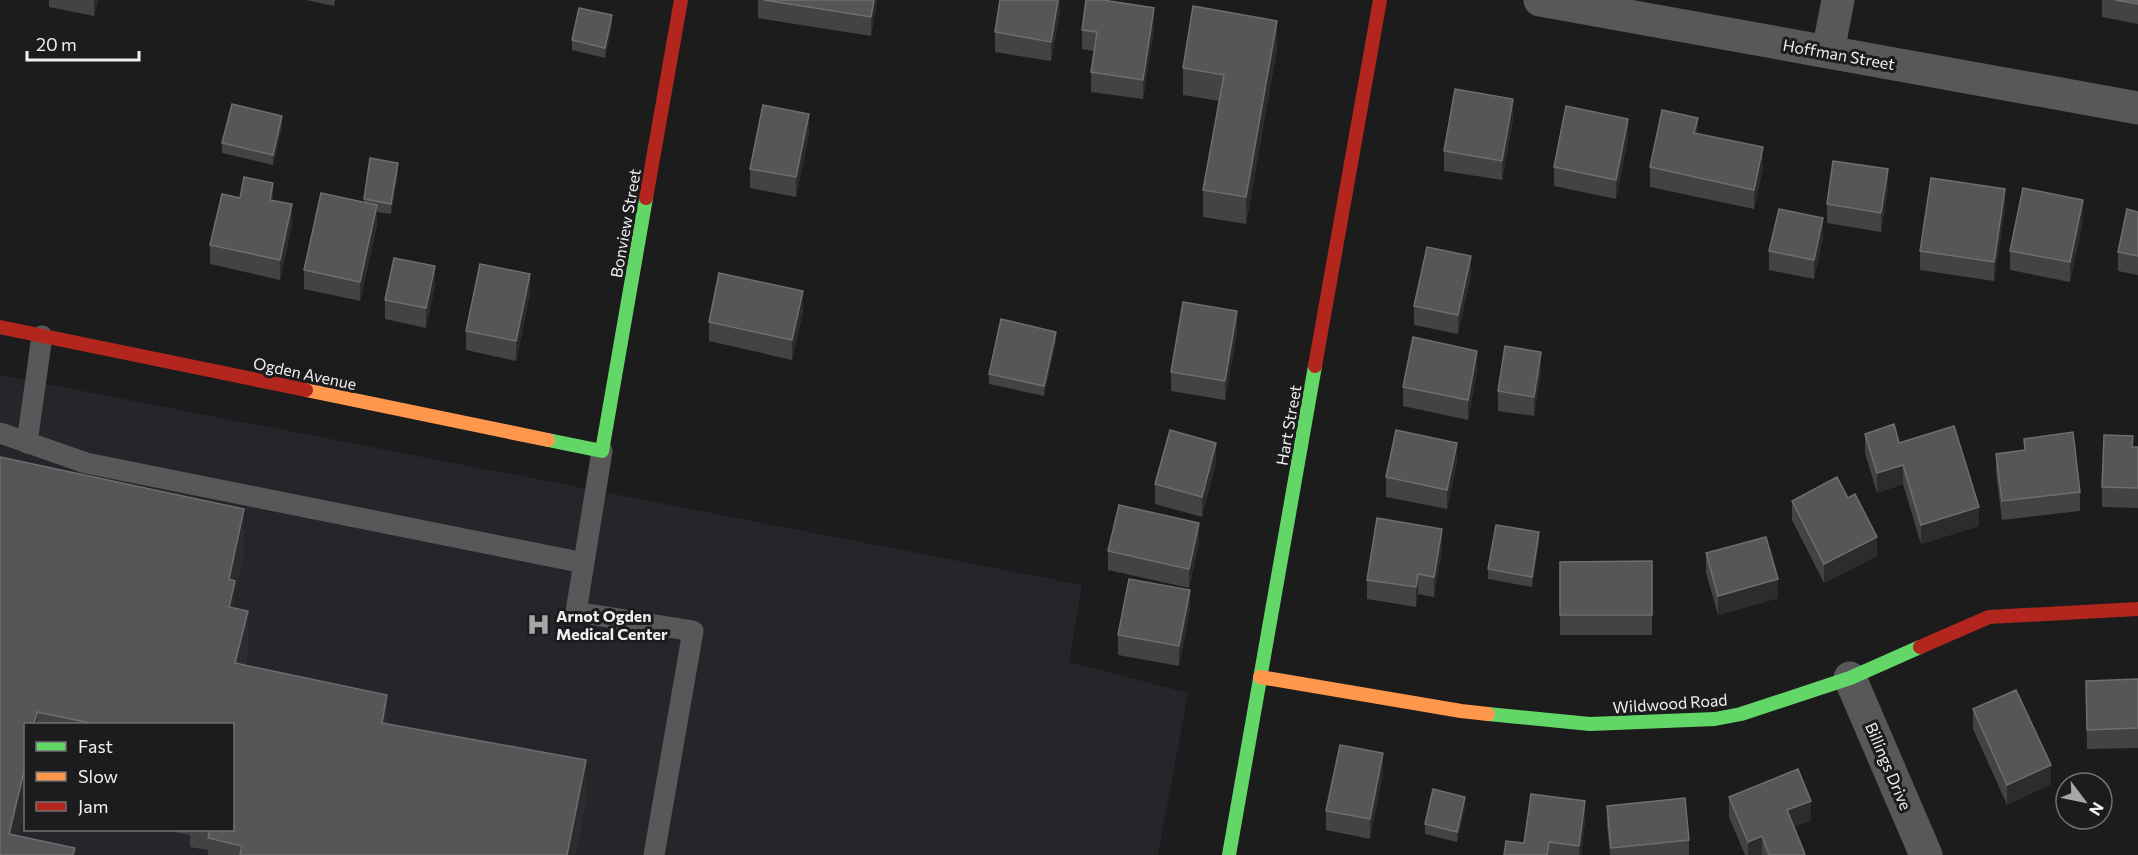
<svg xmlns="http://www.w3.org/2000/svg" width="2138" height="855" viewBox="0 0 2138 855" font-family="Commissioner,sans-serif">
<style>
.built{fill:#27252b;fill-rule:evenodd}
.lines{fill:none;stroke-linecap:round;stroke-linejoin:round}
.lane{stroke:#585859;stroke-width:21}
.street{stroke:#585859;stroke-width:33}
.fast{stroke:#63d668;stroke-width:14}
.slow{stroke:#ff974d;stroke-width:14}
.jam{stroke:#b3261e;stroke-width:14}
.wall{fill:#434345}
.shaded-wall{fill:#2c2c2d}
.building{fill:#565657;stroke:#6e6e70;stroke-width:1.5}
.labels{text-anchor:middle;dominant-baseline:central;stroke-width:6;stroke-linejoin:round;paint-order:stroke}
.street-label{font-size:16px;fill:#f0f0f1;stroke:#1c1b1e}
.poi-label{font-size:16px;font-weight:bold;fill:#f0f0f1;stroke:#1c1b1e;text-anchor:start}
</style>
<rect width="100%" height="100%" fill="#1c1c1d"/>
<path class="built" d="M0 375 1082 585 1069 662 1188 693 1158 855H0ZM26 724H232V830H26Z"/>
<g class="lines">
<path class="lane" d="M0 433 86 463 584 563
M27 443 42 336
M602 451 576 612 693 631 654 855"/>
<path class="street" d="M1540 0 2138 108
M1828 52 1838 0
M1850 678 1926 855"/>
<path class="fast" d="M548 440 602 451 646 198
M1488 714 1590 724 1715 719 1741 714 1850 678 1920 647
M1229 855 1315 366"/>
<path class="slow" d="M306 390 548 440
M1260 677 1461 711 1488 714"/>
<path class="jam" d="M646 198 681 0
M0 327 306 390
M1315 366 1380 0
M1920 647 1989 617 2138 609"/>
</g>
<path class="wall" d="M49 0H98L94 16 49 7Z
M306 0H335L334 6Z
M758 0H877L871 36 758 18Z
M1060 0V11L1051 61 995 52V32Z
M2102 0H2138V24L2102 17Z
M612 25 605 58 572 50V40Z
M1154 27 1143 99 1091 92V72L1094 51 1082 49V30Z
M1277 48 1246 224 1203 217V190L1219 101 1183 95V68Z
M1513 119 1502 180 1444 171V151Z
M282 127 273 165 222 153V143Z
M1698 133 1763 167 1754 209 1650 187V167Z
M809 134 796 197 750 188V169Z
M1628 138 1616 199 1554 186V167Z
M398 173 391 214 377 212V225L360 301 304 289V270L364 202V199Z
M1888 188 1881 232 1827 223V204Z
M240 198 273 200 292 224 280 280 210 264V245Z
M2005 208 1994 281 1920 270V251Z
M2138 212V275L2118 271V252Z
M2083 220 2070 282 2010 270V251Z
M1823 237 1814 279 1769 270V251Z
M1471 275 1458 334 1414 325V306Z
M435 285 426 328 385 319V300Z
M530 293 516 361 466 350V331Z
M803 311 792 360 709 341V322Z
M1237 331 1225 400 1171 391V372Z
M1056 342 1044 396 989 384V374Z
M1477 370 1468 420 1403 406V387Z
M1541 371 1534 416 1498 411V391Z
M1865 434 1899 443 1979 526 1921 544 1903 484 1877 493 1865 453Z
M2024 439 2080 492V511L2002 520 1996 473V454L2024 450Z
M2133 447H2138V508L2102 507V487Z
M0 457 244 550 235 591V609L248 652 245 665 387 724 586 801 575 855H208V850L190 847V835L175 832V830H232V724H26L18 836 75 855H0Z
M1216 462 1202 517 1155 504V484Z
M1457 462 1447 509 1386 497V477Z
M1792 501 1877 556 1824 583 1792 520Z
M1199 542 1189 588 1108 570V551Z
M1539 542 1532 587 1488 579V569Z
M1442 548 1434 597 1418 594 1416 607 1367 599V580Z
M1706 553 1778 598 1718 615 1706 573Z
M1652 561V635H1560V562Z
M1190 609 1179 666 1118 655V635Z
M2138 679V748L2087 749 2086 681Z
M1973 709 2051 784 2007 805 1973 729Z
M1383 773 1370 839 1326 830V811Z
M1729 797 1811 820 1794 827 1805 855H1745L1729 817Z
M1607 806 1689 840V855H1610L1607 825Z
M1465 807 1457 842 1425 834V824Z
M1585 821 1581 855H1504L1524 843Z"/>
<path class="shaded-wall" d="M94 0H98L94 16Z
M874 0H877L871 36V17Z
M1058 0H1060V11L1051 61V42Z
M1154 8V27L1143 99V80Z
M612 15V25L605 58V48Z
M1277 21V48L1246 224V197Z
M1513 99V119L1502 180V161Z
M809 114V134L796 197V177Z
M282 116V127L273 165V155Z
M1698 118V137L1694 133Z
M1628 119V138L1616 199V180Z
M1763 147V167L1754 209V190Z
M398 163V173L391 214V204Z
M1888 169V188L1881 232V213Z
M273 183V202L270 200Z
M2005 189V208L1994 281V262Z
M2083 200V220L2070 282V262Z
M292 204V224L280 280V260Z
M377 205V225L360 301V282Z
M1823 218V237L1814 279V260Z
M1471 256V275L1458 334V315Z
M435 266V285L426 328V308Z
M530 274V293L516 361V341Z
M803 291V311L792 360V340Z
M1237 311V331L1225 400V381Z
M1056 332V342L1044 396V386Z
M1477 351V370L1468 420V400Z
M1541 352V371L1534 416V397Z
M1216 443V462L1202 517V497Z
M1457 443V462L1447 509V490Z
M1903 465V484L1877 493V473Z
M1979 507V526L1921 544V525Z
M244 509V550L235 591V622L229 649V579Z
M1199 523V542L1189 588V569Z
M1442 529V548L1434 597V577Z
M1539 532V542L1532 587V577Z
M1877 537V556L1824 583V564Z
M1418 574V594L1416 607V587Z
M1778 579V598L1718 615V596Z
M1190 590V609L1179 666V646Z
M248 611V652L235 705V663Z
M387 695V736L382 723Z
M37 712V724H34Z
M1383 753V773L1370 839V819Z
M586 760V801L575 855H567Z
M26 763V804L14 855 9 834Z
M2051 765V784L2007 805V785Z
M1465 797V807L1457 842V832Z
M1585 801V821L1581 855H1579V846Z
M1811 801V820L1787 830V810Z
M1762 836V855H1748V842Z"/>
<path class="building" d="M764 0H874L871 17Z
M1000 0H1058L1051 42 995 32Z
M1086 0H1103L1154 8 1143 80 1091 72 1097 32 1082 30Z
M2115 0H2138V4Z
M1193 6 1277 21 1246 197 1203 190 1224 75 1183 68Z
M579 8 612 15 605 48 572 40Z
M1455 89 1513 99 1502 161 1444 151Z
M232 104 282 116 273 155 222 143Z
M763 105 809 114 796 177 750 169Z
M1566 106 1628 119 1616 180 1554 167Z
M1662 110 1698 118 1694 133 1763 147 1754 190 1650 167Z
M370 158 398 163 391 204 364 199Z
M1833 161 1888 169 1881 213 1827 204Z
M244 177 273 183 270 200 292 204 280 260 210 245 222 194 240 198Z
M1931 178 2005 189 1994 262 1920 251Z
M2023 188 2083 200 2070 262 2010 251Z
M321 193 377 205 360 282 304 270Z
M1779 209 1823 218 1814 260 1769 251Z
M2127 209 2138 212V256L2118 252Z
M1427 247 1471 256 1458 315 1414 306Z
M394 258 435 266 426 308 385 300Z
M480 264 530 274 516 341 466 331Z
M719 273 803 291 792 340 709 322Z
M1183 302 1237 311 1225 381 1171 372Z
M1001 319 1056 332 1044 386 989 374Z
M1413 337 1477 351 1468 400 1403 387Z
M1505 346 1541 352 1534 397 1498 391Z
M1894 424 1899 443 1954 426 1979 507 1921 525 1903 465 1877 473 1865 434Z
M1170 430 1216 443 1202 497 1155 484Z
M1396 430 1457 443 1447 490 1386 477Z
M2073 432 2080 492 2002 501 1996 454 2025 450 2024 439Z
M2104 435 2133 436 2132 447H2138V488L2102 487Z
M0 457 244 509 229 579 235 581 229 607 248 611 235 663 387 695 382 723 586 760 567 855H240L242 846 208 838 210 830H232V724H95L37 712 34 724H26V763L9 834 75 848 73 855H0Z
M1837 477 1848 498 1855 494 1877 537 1824 564 1792 501Z
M1119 505 1199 523 1189 569 1108 551Z
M1377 518 1442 529 1434 577 1418 574 1416 587 1367 580Z
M1496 525 1539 532 1532 577 1488 569Z
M1766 537 1778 579 1718 596 1706 553Z
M1652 561V615H1560V562Z
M1129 579 1190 590 1179 646 1118 635Z
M2138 679V728L2087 730 2086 681Z
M2016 690 2051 765 2007 785 1973 709Z
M1340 745 1383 753 1370 819 1326 811Z
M1798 769 1811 801 1787 810 1805 854 1802 855H1769L1762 836 1748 842 1729 797Z
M1433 789 1465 797 1457 832 1425 824Z
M1531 794 1585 801 1579 846 1549 842 1547 855H1504L1506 841 1524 843Z
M1685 798 1689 840 1611 848 1607 806Z"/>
<defs>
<symbol id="hospital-bare" viewBox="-9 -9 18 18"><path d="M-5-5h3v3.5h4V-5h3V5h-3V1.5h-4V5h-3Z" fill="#a6a6a7" stroke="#1c1b1e" stroke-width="2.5" paint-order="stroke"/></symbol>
</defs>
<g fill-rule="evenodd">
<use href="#hospital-bare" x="522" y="608" width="33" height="33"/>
</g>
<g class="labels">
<g class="street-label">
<text transform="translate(1839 54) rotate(10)">Hoffman Street</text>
<text transform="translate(625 223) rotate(-80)">Bonview Street</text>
<text transform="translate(305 373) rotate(12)">Ogden Avenue</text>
<text transform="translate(1288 425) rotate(-80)">Hart Street</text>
<text transform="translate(1670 703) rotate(-4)">Wildwood Road</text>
<text transform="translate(1889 766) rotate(67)">Billings Drive</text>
</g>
<g class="poi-label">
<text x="556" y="615">Arnot Ogden<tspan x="556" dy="18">Medical Center</tspan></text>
</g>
</g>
<rect x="24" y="723" width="210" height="108" fill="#1c1b1e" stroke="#717072" stroke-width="1.5"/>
<rect x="36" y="742" width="30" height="9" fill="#63d668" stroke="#717072" stroke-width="1.5"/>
<text x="78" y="753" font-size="18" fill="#f0f0f1">Fast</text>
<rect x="36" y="772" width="30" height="9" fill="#ff974d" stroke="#717072" stroke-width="1.5"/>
<text x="78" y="783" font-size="18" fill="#f0f0f1">Slow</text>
<rect x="36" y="802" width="30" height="9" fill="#b3261e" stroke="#717072" stroke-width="1.5"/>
<text x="78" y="813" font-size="18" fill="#f0f0f1">Jam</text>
<g transform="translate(2084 801) rotate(122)"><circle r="28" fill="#1c1b1e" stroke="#717072" stroke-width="1.5"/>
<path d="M0-4.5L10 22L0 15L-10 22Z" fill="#a6a6a7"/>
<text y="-9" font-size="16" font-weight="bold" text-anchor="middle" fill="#f0f0f1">N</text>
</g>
<path d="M27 51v9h112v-9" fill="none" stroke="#f0f0f1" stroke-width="3"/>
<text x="36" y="51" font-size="18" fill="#f0f0f1" stroke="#1c1b1e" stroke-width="4.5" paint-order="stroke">20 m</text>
</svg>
